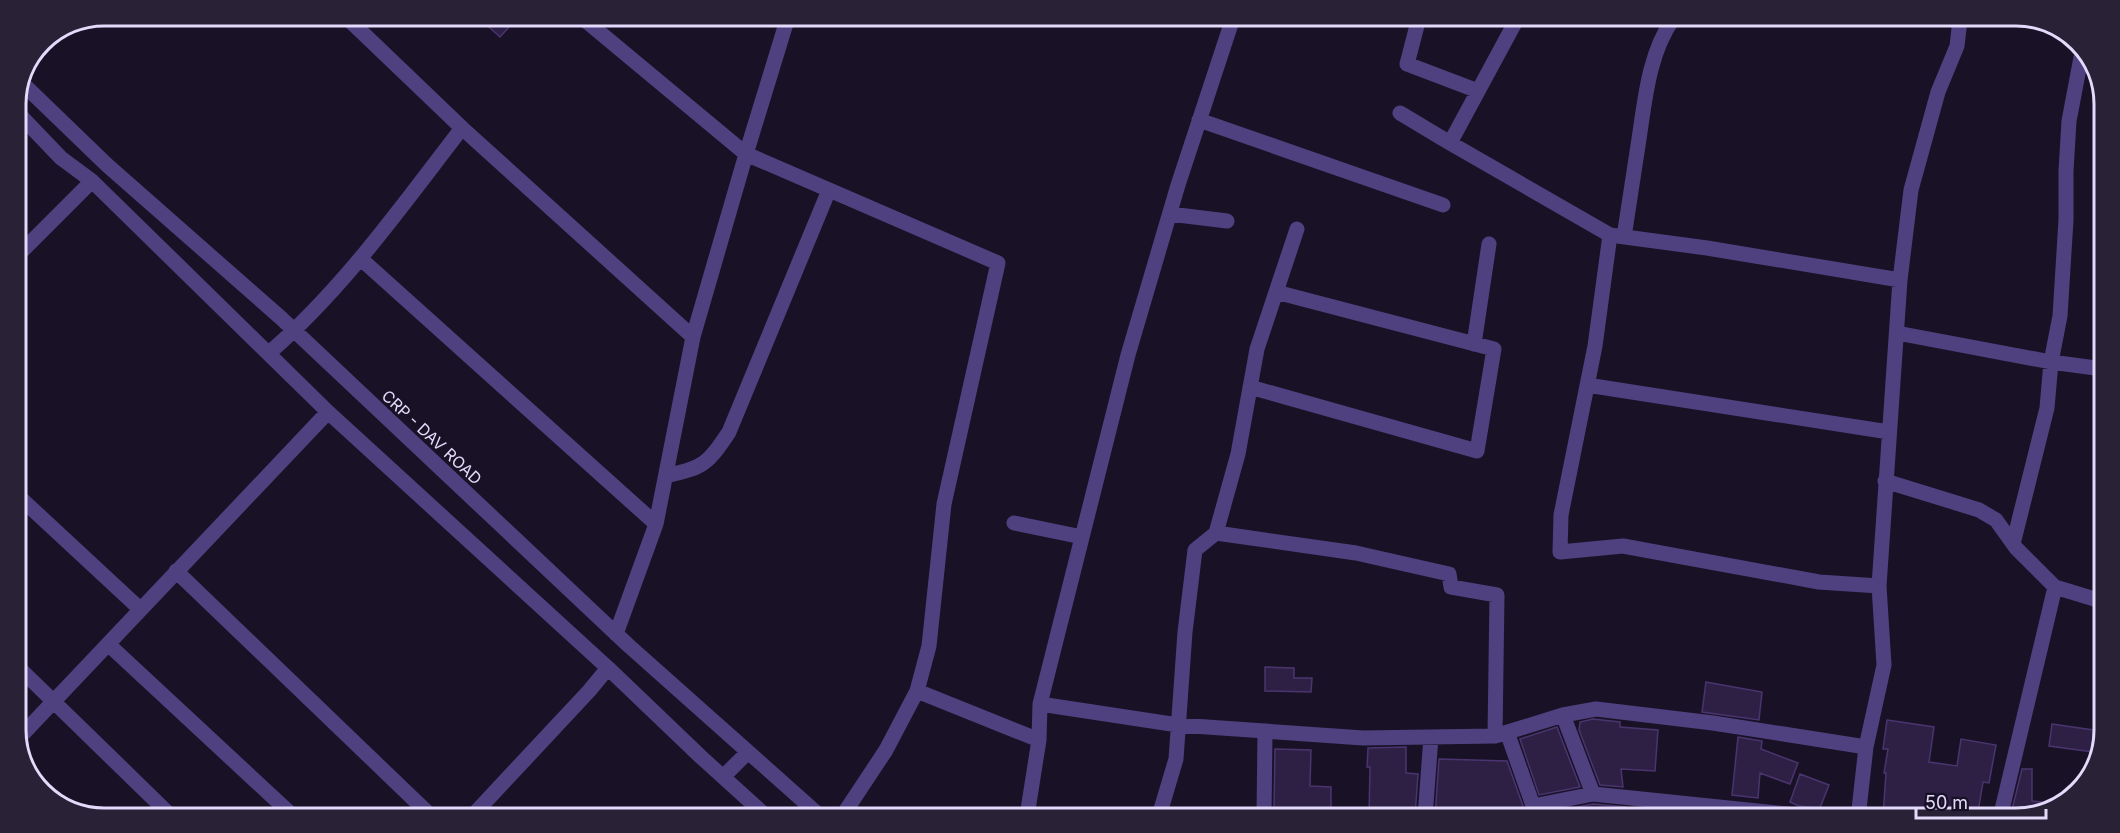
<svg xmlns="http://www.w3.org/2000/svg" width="2120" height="833" viewBox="0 0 2120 833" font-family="Inter,sans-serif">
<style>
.building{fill:#2e2045;stroke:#4a346f;stroke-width:1.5}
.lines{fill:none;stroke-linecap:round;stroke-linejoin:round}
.minor{stroke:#4f4180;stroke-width:15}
.labels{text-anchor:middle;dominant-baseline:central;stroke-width:6;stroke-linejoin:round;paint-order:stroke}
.street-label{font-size:16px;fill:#e4dafb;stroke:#191226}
.rim{fill:none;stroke:#e4dafb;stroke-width:3}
</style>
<rect width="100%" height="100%" fill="#191226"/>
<path class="building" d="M477 16H519L500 37Z
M1265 667 1294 668V678H1312L1311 692 1265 691Z
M1706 682 1762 692 1759 720 1702 712Z
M1593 719 1620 722V727L1658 730 1655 771 1621 769 1623 787 1600 785 1579 730 1580 722Z
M1887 720 1934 727 1929 762 1957 766 1961 739 1996 745 1989 783 1983 782 1977 818 1883 816 1886 773H1884L1888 749H1883Z
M2052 724 2100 731V753L2049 746Z
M1557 727 1580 787 1539 795 1520 739Z
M1738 737 1762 741 1761 749 1798 763 1790 784 1760 773 1758 798 1732 795Z
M1406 747V773L1418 774 1415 816H1369L1370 767H1367L1368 748Z
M1275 749 1311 750 1310 786 1331 787V816H1306V813L1274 812Z
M1439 759 1507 761 1527 817H1435Z
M2022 769H2032V801L2062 804 2017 818H2010Z
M1800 774 1829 785 1820 808 1799 806 1790 802Z
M1593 804 1626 807 1627 817H1562V810Z"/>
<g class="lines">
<path class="minor" d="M788 17 746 154 998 263 944 504 929 646 917 691 886 750 843 815
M1419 18 1407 64 1478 91
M1517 19 1450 143 1610 235 1707 248 1900 280
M22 83 107 165 281 318 628 645 819 815
M15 110 61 158 92 181 328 412 608 668 701 757 765 815
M1400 113 1450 143
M1199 120 1443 205
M462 128 693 337 746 154 580 16
M1170 214 1227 221
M1624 237C1629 204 1634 172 1639 139 1645 99 1649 53 1673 19
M15 258 92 181
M361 259 656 524
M1897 333 2051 362 2103 369
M1474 344 1489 244
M269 353C344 288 401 207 462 128L345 16
M1587 385 1889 432
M1250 387 1477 451 1494 349 1276 292
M666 476C704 467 707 465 729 432L829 190
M1885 481 1979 510 1996 520 2016 548 2055 587
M15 493 140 609
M1014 523 1082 537
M1216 533 1356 553 1449 574 1451 587 1497 595 1495 736
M2013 544 2047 408 2051 362 2060 316 2066 220V171L2069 121 2083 47
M176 571 429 814
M1879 586 1900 280 1911 190 1938 92 1957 46 1960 20
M616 634 656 524 693 337
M108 644 291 814
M15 664 168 813
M917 691 1039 740
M1040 704 1178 725 1363 738 1495 736 1563 715 1596 709 1713 723 1866 747 1884 665 1879 586 1819 582 1623 546 1560 552 1561 515 1595 346 1610 235
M1563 715 1593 794 1825 818
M1507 732 1537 817
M17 740 328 412
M723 777 748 752
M1533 806 1593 794
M474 814 589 691 608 668
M1027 816 1039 740 1040 704 1128 355 1178 185 1233 18
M1159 816 1176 759 1185 632 1195 550 1216 533 1238 454 1257 349 1297 229
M1264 816 1265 731
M1425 817 1431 737
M1858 818 1866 747
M2000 818 2055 587 2101 601"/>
</g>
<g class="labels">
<g class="street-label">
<text transform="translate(432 437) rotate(43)">CRP - DAV ROAD</text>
</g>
</g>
<path d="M0 0H2120V833H0ZM104 26H2016A78 78 0 0 1 2094 104V730A78 78 0 0 1 2016 808H104A78 78 0 0 1 26 730V104A78 78 0 0 1 104 26Z" fill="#292237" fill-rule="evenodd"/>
<path class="rim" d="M104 26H2016A78 78 0 0 1 2094 104V730A78 78 0 0 1 2016 808H104A78 78 0 0 1 26 730V104A78 78 0 0 1 104 26Z"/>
<path d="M1916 809v9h130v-9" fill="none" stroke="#e4dafb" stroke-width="3"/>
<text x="1925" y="809" font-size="18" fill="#e4dafb" stroke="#191226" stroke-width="4.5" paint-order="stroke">50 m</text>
</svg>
